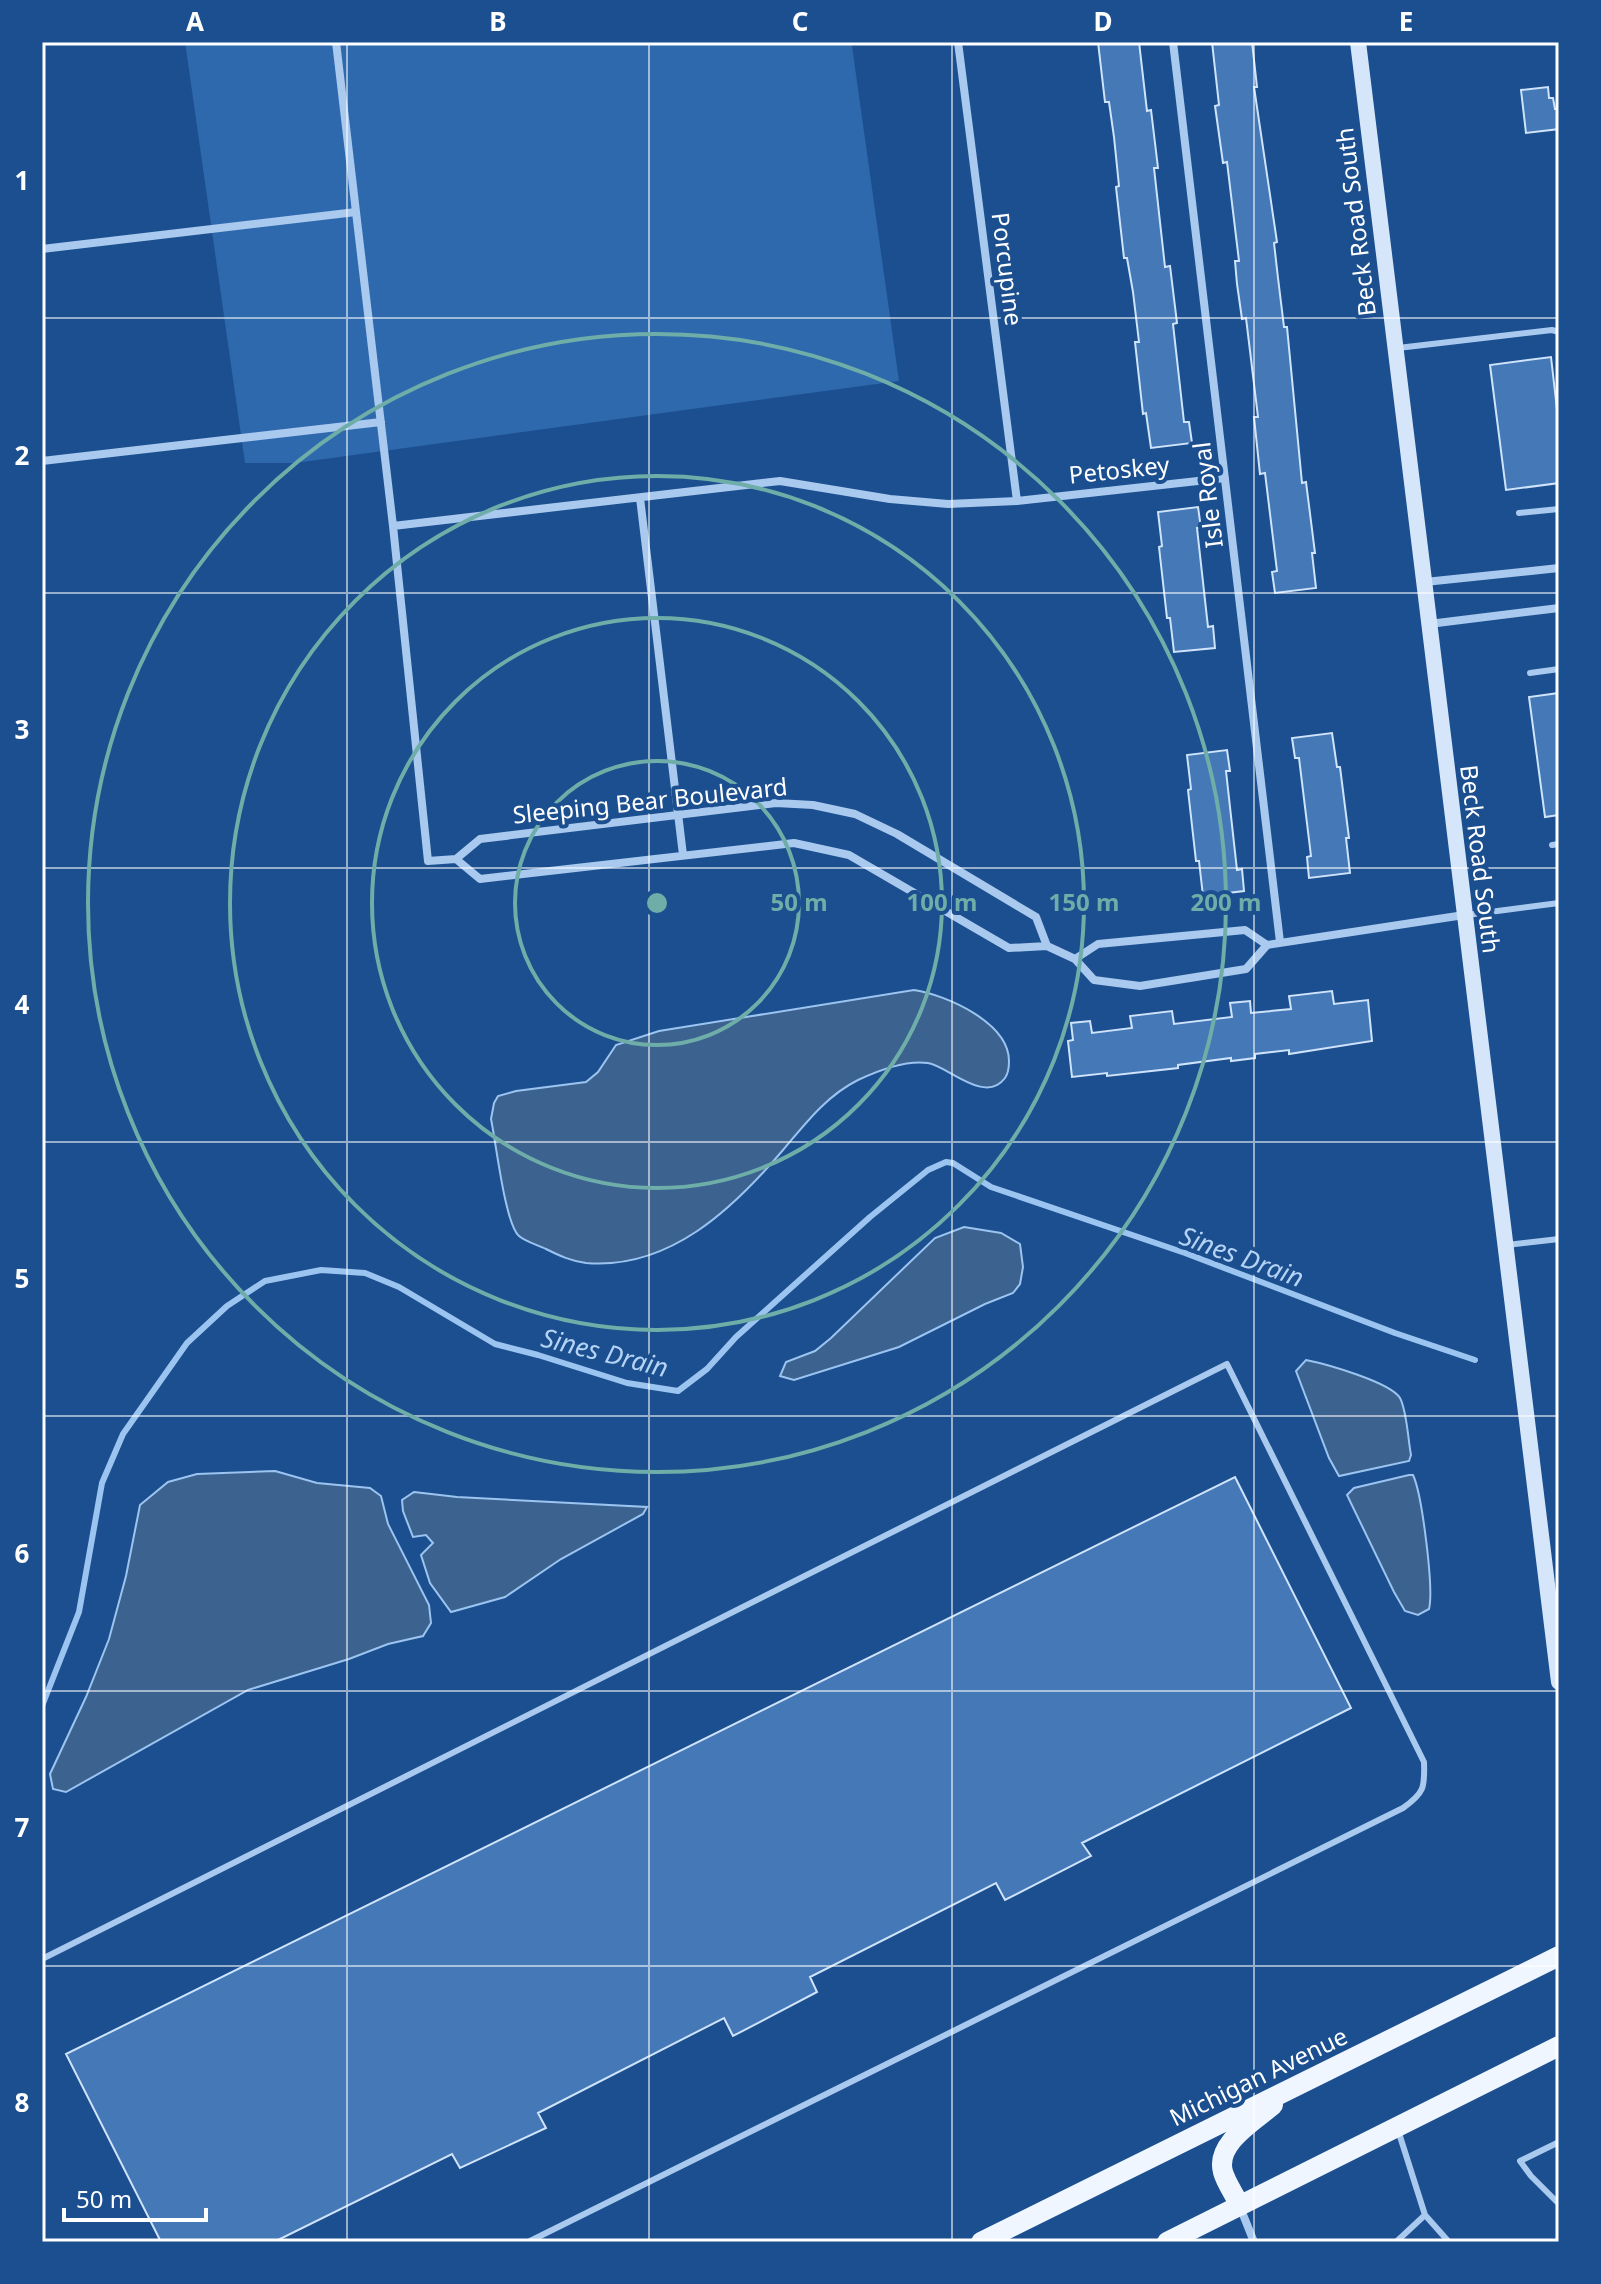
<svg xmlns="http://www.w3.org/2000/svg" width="1601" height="2284" viewBox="0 0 1601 2284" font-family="'Noto Sans',sans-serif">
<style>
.green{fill:#2e69ad}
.water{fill:#3c6290;stroke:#9cc4f0;stroke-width:2}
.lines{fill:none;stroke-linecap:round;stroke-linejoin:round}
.stream{stroke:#9cc4f0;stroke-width:6}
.building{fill:#4478b7;stroke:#cfe3fa;stroke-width:2}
.service{stroke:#a9c9ee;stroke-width:6}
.minor{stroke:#a9c9ee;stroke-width:8}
.secondary{stroke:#d6e6fa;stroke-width:16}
.primary{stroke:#f0f6ff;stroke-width:20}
.grid{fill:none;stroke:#fff;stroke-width:2;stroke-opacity:0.55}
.ring{fill:none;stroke:#6fada8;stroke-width:4}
.labels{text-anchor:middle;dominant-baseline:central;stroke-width:8;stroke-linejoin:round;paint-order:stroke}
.street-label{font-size:24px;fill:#fff;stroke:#1b4f8f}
.water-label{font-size:26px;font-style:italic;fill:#b5d3f5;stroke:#1b4f8f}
.centre{fill:#6fada8;stroke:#1b4f8f;stroke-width:4}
.ring-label{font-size:24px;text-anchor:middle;font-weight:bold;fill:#6fada8;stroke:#1b4f8f;stroke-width:8;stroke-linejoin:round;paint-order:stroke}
.neatline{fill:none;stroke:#fff;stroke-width:3}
.grid-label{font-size:26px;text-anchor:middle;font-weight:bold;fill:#fff}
</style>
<rect width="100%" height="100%" fill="#1b4f8f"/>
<path class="green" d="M185 42H849L852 46 899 381 295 463H245Z"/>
<path class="water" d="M914 990C947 995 1009 1023 1009 1061 1009 1066 1008 1074 1005 1078 985 1105 948 1066 928 1063 906 1060 877 1071 858 1080 826 1096 805 1124 783 1150 733 1209 669 1270 586 1263 571 1261 560 1256 546 1249 538 1245 526 1242 519 1236 505 1224 496 1142 491 1119L494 1103 498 1096 516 1091 586 1082 598 1072 616 1045 659 1031Z
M964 1227 1001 1233 1020 1244 1023 1267 1020 1284 1013 1293 985 1304 899 1347 794 1380 780 1376 786 1362 815 1351 831 1338 935 1238Z
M1306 1360C1326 1364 1390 1382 1400 1398 1407 1411 1408 1440 1411 1455L1409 1461 1339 1476 1329 1458 1296 1371Z
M275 1471 317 1483 370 1488 381 1496 388 1524 429 1605 431 1623 423 1636 388 1644 349 1659 248 1690 66 1792 53 1789 50 1774 86 1697 109 1639 126 1576 140 1505 168 1482 197 1474Z
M1409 1475H1413C1422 1494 1434 1589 1429 1609L1418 1615 1405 1611 1394 1592 1347 1495 1354 1488Z
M414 1492 457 1497 647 1507 643 1514 561 1559 505 1597 451 1612 430 1583 421 1555 433 1543 426 1535 413 1537 403 1511 402 1500Z"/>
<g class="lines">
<path class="stream" d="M42 1706 79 1612 102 1483 123 1434 187 1343 227 1306 265 1281 321 1270 365 1273 399 1287 495 1344 538 1355 627 1383 678 1391 707 1369 736 1337 870 1217 928 1170 946 1162 953 1163 991 1187 1185 1253 1395 1333 1475 1360"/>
</g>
<path class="building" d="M1098 42H1139L1147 111 1151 110 1155 143 1158 168H1154L1165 267 1170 266 1177 323 1173 324 1184 422H1189L1192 443 1151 448 1146 413 1143 414 1135 342H1139L1133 292 1127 258H1124L1116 187 1119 186 1114 137 1109 102H1105Z
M1212 42H1252L1257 87H1254L1277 242 1274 243 1278 278 1284 327H1287L1302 483 1306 482 1315 553H1312L1316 588 1275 593 1272 572 1277 571 1265 473 1260 474 1254 417H1258L1246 318 1242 319 1237 284 1235 261H1239L1227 162 1223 163 1215 106 1219 105Z
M1548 87 1549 98H1553L1555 109H1559V129L1526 133 1521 90Z
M1551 357 1559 427V483L1506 490 1490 365Z
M1198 507 1201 528H1197L1208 627 1213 626 1215 648 1174 652 1170 618H1167L1159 547 1162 546 1158 512Z
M1559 693V815L1545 817 1529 697Z
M1332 733 1337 767H1340L1349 838H1346L1350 873 1309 878 1307 857 1311 856 1299 758H1295L1292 738Z
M1227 750 1230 771H1226L1237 870 1242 869 1244 891 1203 896 1199 861H1196L1188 790 1191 789 1187 755Z
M1332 991 1334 1004 1368 1000 1372 1041 1289 1054V1050L1255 1054V1058L1231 1061V1058L1178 1065V1068L1107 1076V1073L1072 1077 1068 1041 1073 1040 1071 1023 1090 1021 1092 1033 1132 1028 1130 1016 1172 1011 1174 1024 1232 1017 1230 1003 1250 1001 1251 1013 1291 1009 1289 996Z
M1235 1477 1351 1708 1082 1843 1091 1856 1005 1900 996 1883 810 1977 817 1992 733 2036 724 2018 538 2113 546 2128 460 2168 452 2154 274 2242H161L66 2054Z"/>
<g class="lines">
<path class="service" d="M1398 348 1552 330 1559 332
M1519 513 1559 509
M1530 673 1559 669
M1552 845 1559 844
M1467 915 1559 903
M1507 1245 1559 1239
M42 1959 1227 1364 1424 1762C1425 1788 1424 1793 1403 1808L528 2242
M1398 2130 1425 2215 1449 2242
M1559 2142 1520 2161 1531 2176 1559 2204
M1396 2242 1425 2215"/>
<path class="minor" d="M336 42 393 526 428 861 456 859 480 839 776 803 813 805 855 814 897 834 1036 917 1047 946 1009 948 849 855 794 843 480 879 456 859
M958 42 1017 501
M1173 42 1280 942
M42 249 356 212
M42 461 381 422
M640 498 683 855
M393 526 780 481 890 499 948 504 1017 501 1225 478
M1425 582 1559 568
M1429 624 1559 608
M1047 946 1075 959 1094 980 1140 986 1246 969 1267 945 1464 915
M1075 959 1098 944 1245 930 1267 945
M1240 2207 1254 2242"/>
<path class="secondary" d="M1358 42 1559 1682"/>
<path class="primary" d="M1240 2206C1235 2195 1226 2183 1223 2172 1215 2143 1255 2121 1273 2105
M981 2242 1559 1956
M1167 2242 1559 2046"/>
</g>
<path class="grid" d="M347 42V2242M649 42V2242M952 42V2242M1254 42V2242M42 318H1559M42 593H1559M42 868H1559M42 1142H1559M42 1416H1559M42 1691H1559M42 1966H1559"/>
<g class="ring">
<circle cx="657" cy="903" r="142"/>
<circle cx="657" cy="903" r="285"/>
<circle cx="657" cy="903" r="427"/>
<circle cx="657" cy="903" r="569"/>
</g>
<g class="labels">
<g class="street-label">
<text transform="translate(1355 222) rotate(-97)">Beck Road South</text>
<text transform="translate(1008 269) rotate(83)">Porcupine</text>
<text transform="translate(1119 469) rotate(-6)">Petoskey</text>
<text transform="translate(1207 495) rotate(-97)">Isle Royal</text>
<text transform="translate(650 800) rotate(-6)">Sleeping Bear Boulevard</text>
<text transform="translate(1481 859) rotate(83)">Beck Road South</text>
<text transform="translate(1258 2076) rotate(-26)">Michigan Avenue</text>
</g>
<g class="water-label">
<text transform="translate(1242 1256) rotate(20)">Sines Drain</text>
<text transform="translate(605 1352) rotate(14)">Sines Drain</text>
</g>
</g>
<circle cx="657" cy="903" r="12" class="centre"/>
<g class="ring-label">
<text x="799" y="911">50 m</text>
<text x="942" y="911">100 m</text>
<text x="1084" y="911">150 m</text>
<text x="1226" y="911">200 m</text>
</g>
<rect width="1601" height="2284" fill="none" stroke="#1b4f8f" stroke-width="88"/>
<path d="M64 2208v12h142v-12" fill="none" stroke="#ffffff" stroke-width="4"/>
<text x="76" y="2208" font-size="24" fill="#ffffff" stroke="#1b4f8f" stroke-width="6" paint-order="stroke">50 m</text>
<rect x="44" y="44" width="1513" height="2196" class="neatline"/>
<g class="grid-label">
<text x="195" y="31">A</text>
<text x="498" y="31">B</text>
<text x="800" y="31">C</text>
<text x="1103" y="31">D</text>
<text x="1406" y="31">E</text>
<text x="22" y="190">1</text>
<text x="22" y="465">2</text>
<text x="22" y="739">3</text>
<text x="22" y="1014">4</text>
<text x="22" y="1288">5</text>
<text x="22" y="1563">6</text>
<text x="22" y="1837">7</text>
<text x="22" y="2112">8</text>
</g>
</svg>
